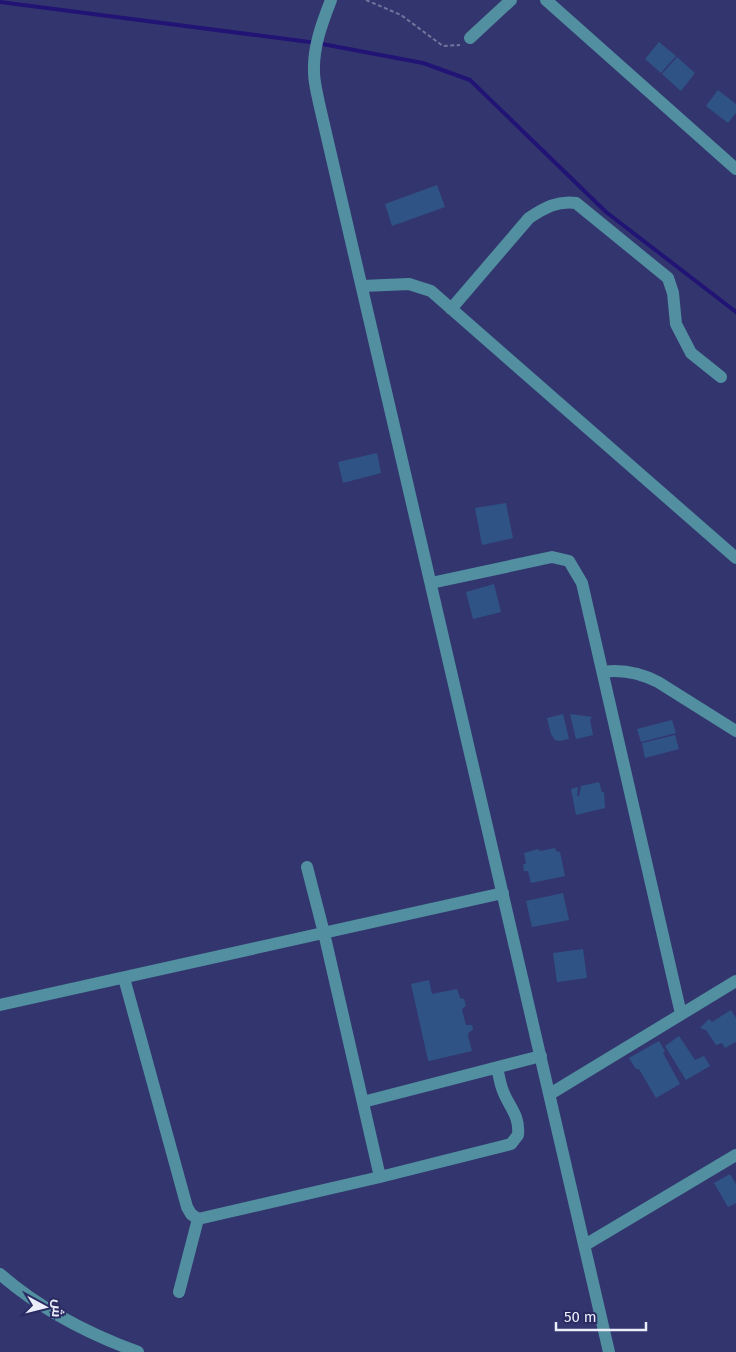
<svg xmlns="http://www.w3.org/2000/svg" width="736" height="1352" viewBox="0 0 736 1352" font-family="'Fira Sans',Cairo,sans-serif">
<style>
.lines{fill:none;stroke-linecap:round;stroke-linejoin:round}
.stream{stroke:#221475;stroke-width:4}
.building{fill:#305386}
.path{stroke:#72749e;stroke-width:2;stroke-dasharray:4 2.5;stroke-linecap:butt}
.minor{stroke:#5290a1;stroke-width:12}
</style>
<rect width="100%" height="100%" fill="#33366e"/>
<g class="lines">
<path class="stream" d="M0 2 317 43 423 63 470 80 606 212 736 312"/>
</g>
<path class="building" d="M659 42 676 56 661 73 645 59Z
M677 57 695 73 681 91 662 74Z
M718 90 736 104V113L728 123 706 106Z
M437 185 445 207 392 226 385 204Z
M377 453 381 473 343 483 338 462Z
M506 503 513 538 482 545 475 508Z
M494 584 501 612 473 619 466 592Z
M563 714 569 739 560 741 555 740 551 734 547 718Z
M570 714 592 717 590 720 593 735 576 739Z
M672 720 676 733 641 742 637 729Z
M675 735 679 749 645 758 642 743Z
M599 782 602 792H604L605 808 576 815 571 789 578 787 577 796H579L581 786Z
M555 848 556 851 560 852 565 876 531 883 528 871H524L523 865 526 863 524 853 538 849 540 851Z
M563 893 569 920 532 927 526 901Z
M583 949 587 978 557 982 553 953Z
M429 980 432 994 457 989 460 998 464 999 466 1006 463 1008 462 1010 466 1025H472L473 1030 469 1032 468 1036 472 1051 429 1061 428 1060 411 984Z
M731 1010 736 1018V1042L725 1048 722 1043 716 1045 706 1030 700 1028 709 1019 712 1022Z
M679 1036 695 1060 704 1056 710 1066 686 1080 665 1046Z
M659 1041 665 1051 663 1053 680 1084 656 1098 639 1069H636L629 1058Z
M730 1174 736 1184V1203L728 1207 714 1183Z"/>
<g class="lines">
<path class="path" d="M366 0 401 15 443 46 460 45"/>
<path class="minor" d="M331 0C322 23 313 47 314 72 314 82 317 93 319 103L609 1352
M546 0 736 169
M470 38 511 0
M362 286 409 284 431 291 736 558
M451 309 529 218C544 208 558 200 576 203L668 278 673 293 676 324 691 353 721 377
M431 583 552 557 569 561 582 583 681 1014
M603 672C622 669 640 673 658 682L736 731
M307 867 324 933 380 1177
M124 978 187 1207 191 1214 198 1219 380 1177 511 1144 518 1135C520 1115 509 1107 503 1091 500 1084 499 1075 497 1068
M0 1005 503 893
M550 1094 736 981
M363 1102 541 1056
M585 1245 736 1155
M0 1274C40 1309 89 1334 138 1352
M179 1292 198 1219"/>
</g>
<g transform="translate(45 1307) rotate(97)" stroke="#2a2b62" stroke-width="4" paint-order="stroke">
<path d="M0-4L9 19L0 12L-9 19Z" fill="#ebedfb"/>
<text y="-8" font-size="14" font-weight="bold" text-anchor="middle" fill="#ebedfb">ش</text>
</g>
<path d="M556 1322v8h90v-8" fill="none" stroke="#ebedfb" stroke-width="2.5"/>
<text x="564" y="1322" font-size="15" fill="#ebedfb" stroke="#2a2b62" stroke-width="4" paint-order="stroke">50 m</text>
</svg>
